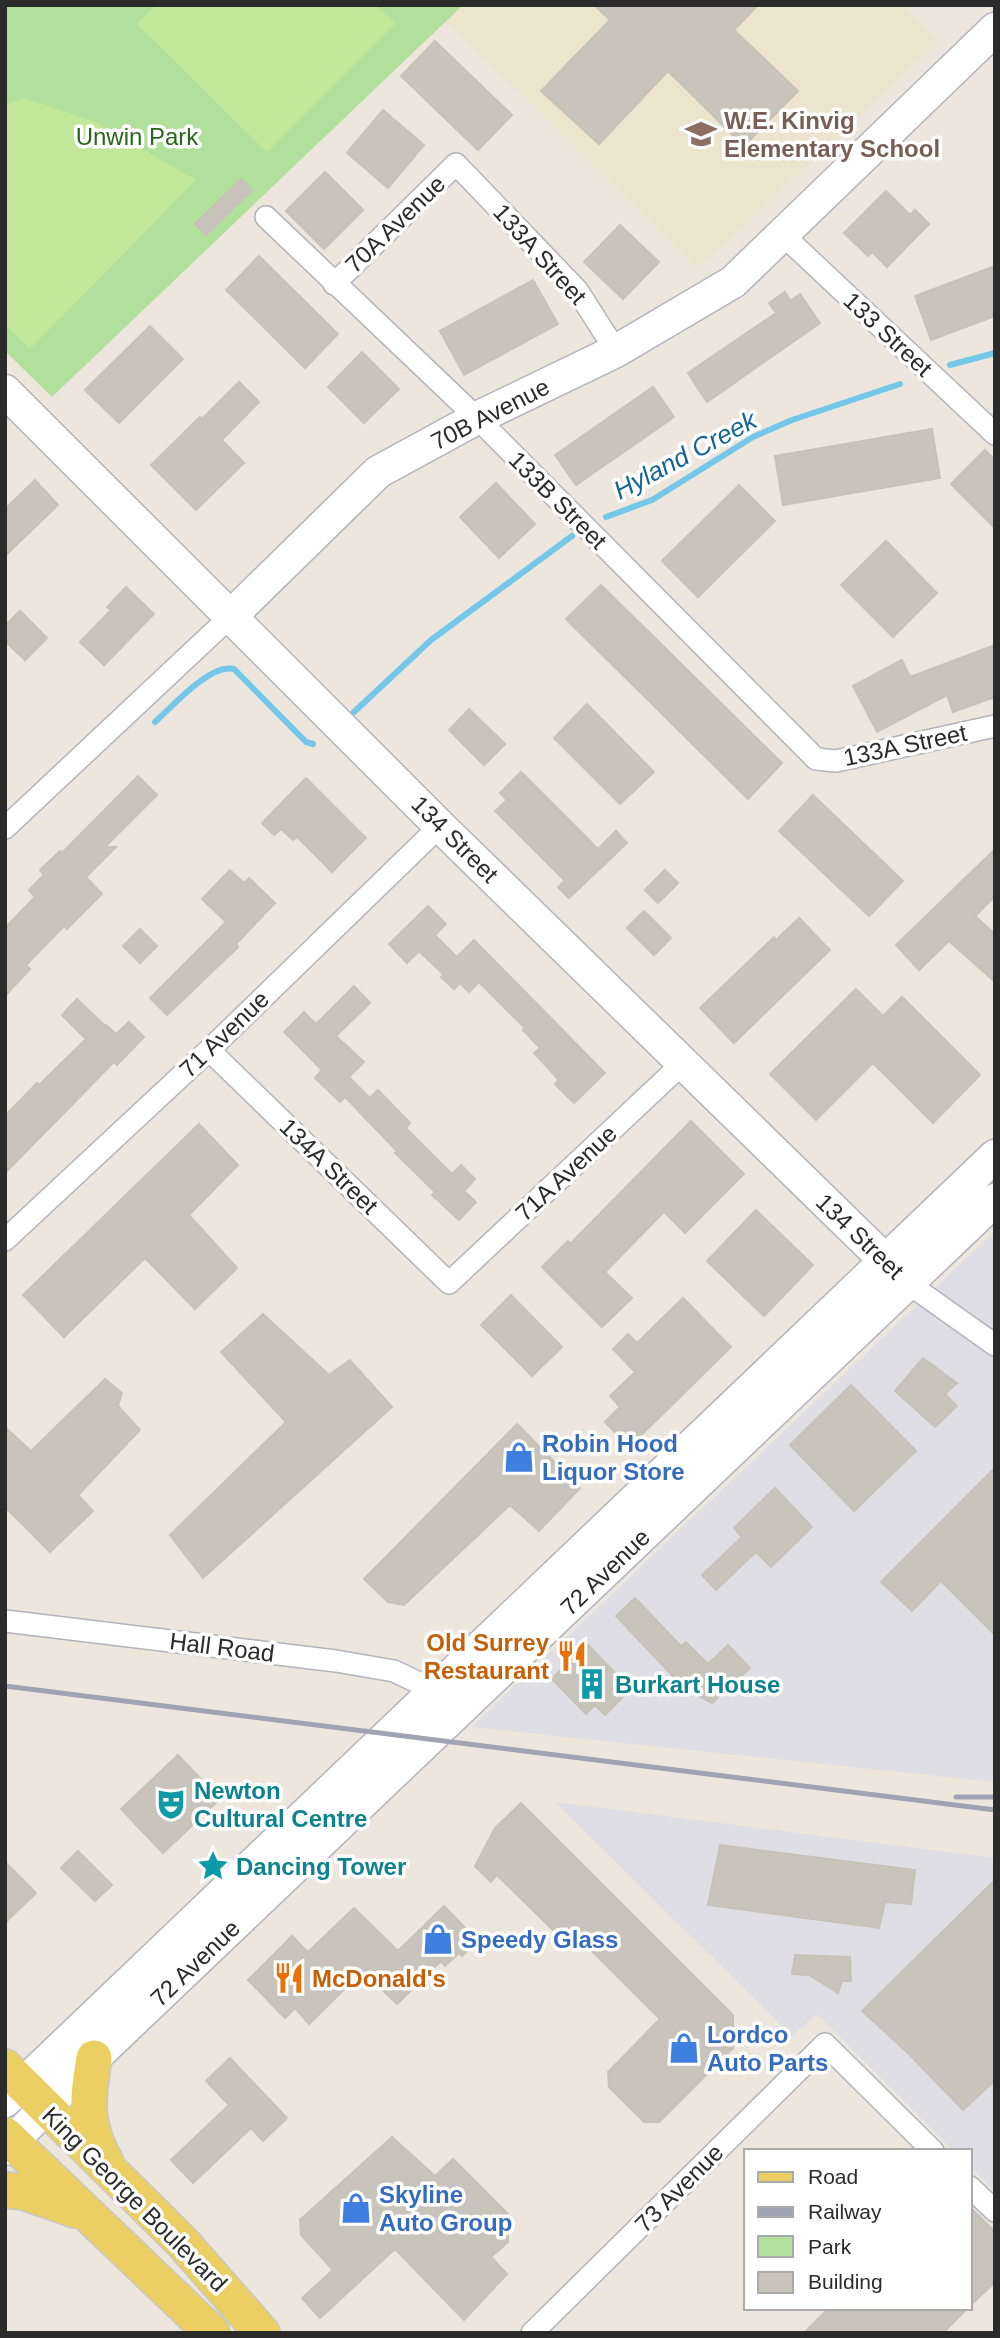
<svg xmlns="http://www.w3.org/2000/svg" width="1000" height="2338" viewBox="0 0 1000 2338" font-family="Helvetica,sans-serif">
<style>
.industrial{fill:#e0dee5}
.education{fill:#ede4cd}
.green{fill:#b1e09c}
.pitch{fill:#c3e798}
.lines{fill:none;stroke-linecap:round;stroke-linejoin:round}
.stream{stroke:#75c7ea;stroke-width:6}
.building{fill:#c8c4bc;stroke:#c7c2b7;stroke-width:2}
.street-casing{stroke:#b1b3be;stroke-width:24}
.secondary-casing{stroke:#b1b3be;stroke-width:35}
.primary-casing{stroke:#c8c8c8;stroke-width:38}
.street{stroke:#fff;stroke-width:21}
.secondary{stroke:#fff;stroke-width:32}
.primary{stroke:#ebcf63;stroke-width:35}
.rail{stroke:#a0a3b4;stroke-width:5}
.labels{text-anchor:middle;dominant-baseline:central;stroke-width:7;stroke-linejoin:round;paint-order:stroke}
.education-label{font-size:24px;font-weight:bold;fill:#785e54;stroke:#fff;text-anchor:start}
.park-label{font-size:24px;fill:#2a651d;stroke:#fff}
.street-label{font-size:24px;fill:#2b2b2b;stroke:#fff}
.shop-label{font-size:24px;font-weight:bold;fill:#366cbe;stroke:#fff;text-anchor:start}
.food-label{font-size:24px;font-weight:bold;fill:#c56008;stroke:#fff;text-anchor:end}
.culture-label{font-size:24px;font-weight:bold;fill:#0d838f;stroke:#fff;text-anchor:start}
.water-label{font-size:26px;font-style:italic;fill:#136596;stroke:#fff}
</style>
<rect width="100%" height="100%" fill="#ece6dd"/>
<path class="industrial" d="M995 1231V1782L471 1727 475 1724Z
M555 1802 995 1858V2191L970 2167V2151H954L817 2014 792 2036Z"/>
<path class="education" d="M463 5H902L938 41 743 227 697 268 446 21Z"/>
<path class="green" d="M5 5H463L52 397 5 351Z"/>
<path class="pitch" d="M156 5H375L396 23 267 152 137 24Z
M24 98 93 121 196 180 30 349 5 324V105Z"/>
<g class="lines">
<path class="stream" d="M950 365 995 353
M606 517 652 500 753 437 792 420 900 384
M354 712 431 640 572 536
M155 722C172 707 210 663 234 669L306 742 313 744"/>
</g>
<path class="building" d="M594 5H758L734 30 798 91 744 146 668 71 599 144 541 91 610 20Z
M435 41 512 115 478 150 401 76Z
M383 110 424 145 388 188 347 153Z
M325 172 363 210 324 249 286 211Z
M241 179 252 190 206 235 195 224Z
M886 191 910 215 915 210 929 224 887 267 872 252 868 256 844 233Z
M620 225 659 262 623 299 584 262Z
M259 256 338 334 305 368 226 290Z
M995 266V316L931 340 915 296Z
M533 280 558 324 464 375 440 331Z
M785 292 790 301 800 294 820 323 707 402 688 373 776 313 769 303Z
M150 326 183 359 119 423 85 390Z
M362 352 399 389 364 423 328 387Z
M239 382 259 402 222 440 244 463 196 510 151 465 200 417 202 419Z
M653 387 674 417 576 485 555 455Z
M932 429 940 478 783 505 775 456Z
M985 450 995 460V528L951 484Z
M35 480 58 505 5 556V509Z
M496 483 535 524 499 558 460 517Z
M739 485 775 521 698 597 662 561Z
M886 541 937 593 893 637 841 585Z
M601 585 782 763 748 799 566 619Z
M126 587 154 614 104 665 80 642 111 610 107 607Z
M20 611 47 638 25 660 5 641V626Z
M995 645V697L953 712 947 695 877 732 853 686 902 660 910 677Z
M587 704 654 772 620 804 554 738Z
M469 709 505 744 484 765 449 730Z
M521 772 598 849 616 831 627 843 569 898 558 887 565 881 495 811 507 800 500 793Z
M138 776 157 795 105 847H116L86 877 102 894 67 929 64 926 26 965 30 969 5 996V928L35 897 29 890 44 875 40 870 60 851 62 853Z
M306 778 366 838 332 872 297 837 293 840 281 829 274 835 262 823Z
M813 795 903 881 869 916 779 831Z
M995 849V896L975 916 995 934V982L949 941 919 970 896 945Z
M230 870 244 883 249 878 275 903 236 944 238 947 167 1015 150 998 226 922 202 899Z
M665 870 678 883 658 903 645 890Z
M428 906 446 924 435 935 457 957 474 940 605 1073 574 1103 555 1084 559 1080 534 1053 540 1048 523 1030 525 1028 479 982 469 992 460 983 454 989 441 977 443 974 419 951 407 963 389 944Z
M644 911 671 938 654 955 627 928Z
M799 918 830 950 734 1043 700 1008 774 937 776 940Z
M140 929 157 946 140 963 123 946Z
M354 986 370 1003 336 1036 364 1062 349 1077 370 1098 378 1090 410 1123 406 1128 452 1174 461 1165 475 1179 464 1191 476 1202 459 1220 432 1195 435 1192 395 1153 397 1151 345 1097 340 1102 315 1078 322 1070 284 1032 304 1012 316 1024Z
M856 989 883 1016 902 997 980 1075 933 1123 873 1063 816 1120 770 1074Z
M77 999 105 1026 106 1025 116 1034 129 1022 144 1037 117 1065 114 1062 5 1173V1116L37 1083 39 1085 86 1039 62 1015Z
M691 1121 744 1174 685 1233 664 1212 605 1272 632 1298 602 1327 542 1267 568 1241 571 1243Z
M199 1124 238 1165 189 1215 237 1268 195 1309 145 1258 64 1337 23 1295Z
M756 1210 813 1265 764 1316 707 1261Z
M511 1295 562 1347 532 1376 481 1325Z
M683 1298 731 1347 629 1447 605 1422 620 1407 610 1396 635 1372 613 1349 628 1334 637 1343Z
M263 1314 329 1375 350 1360 392 1407 203 1578 170 1535 286 1422 221 1352Z
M923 1358 957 1383 945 1394 957 1406 935 1427 895 1391Z
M105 1379 122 1393 118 1406 140 1430 78 1495 93 1511 50 1552 5 1507V1427L31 1451Z
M851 1385 916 1451 854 1511 790 1445Z
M517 1424 580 1488 539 1531 510 1505 404 1605 388 1602 364 1579Z
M995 1468V1635L941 1581 912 1611 881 1582Z
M775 1488 812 1527 771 1567 756 1552 716 1590 702 1575 742 1537 734 1528Z
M635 1598 681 1646 686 1642 708 1664 728 1645 750 1668 712 1703 685 1689 616 1616Z
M587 1644 631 1689 605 1715 595 1705 586 1714 552 1679Z
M178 1755 220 1799 163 1853 121 1809Z
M521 1803 733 2015V2048L659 2122H644L609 2087 608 2072 660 2019 566 1925 557 1934 497 1875 491 1882 475 1866 495 1828Z
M720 1845 915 1870 911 1904 885 1902 879 1928 708 1905Z
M78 1851 112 1885 95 1901 61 1868Z
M5 1862 36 1893 5 1923Z
M995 1880V2080L963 2110 908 2053 862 2011Z
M444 1906 478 1941 462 1956 459 1953 445 1966 441 1961 397 2004 363 1971 309 2024 295 2008 285 2018 248 1980 292 1936 308 1952 354 1908 398 1951Z
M795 1955 850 1957 851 1981H842L838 1993 809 1975 792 1974Z
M230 2058 287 2118 263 2141 251 2128 193 2183 171 2160 229 2105 206 2081Z
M392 2137 435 2176 453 2159 508 2214V2242L491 2257 507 2274 464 2320 395 2249 320 2318 302 2298 333 2270 301 2235 300 2220Z
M970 2207 995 2232V2282L970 2306Z
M829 2308H968L943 2333H804Z"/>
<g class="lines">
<defs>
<path id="street" d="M266 217 477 418 816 759 836 761 995 726
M782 234 995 434
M334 284 456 164 577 290 616 351
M5 828 231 616
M209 1050 449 1283 683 1063
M5 1240 209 1050 440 826
M909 1284 995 1345
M5 1621 336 1661 394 1671 417 1682 432 1693
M970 2187 995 2211
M532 2333 825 2044 933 2151"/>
<path id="secondary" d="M5 391 440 826 898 1273
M231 616 378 472 477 418 616 351 733 282 995 29
M5 2101 995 1156
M5 2149 94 2058 995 1200"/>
<path id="primary" d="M94 2058C87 2103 84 2122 106 2163
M5 2067 183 2243 262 2333
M5 2135 212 2333
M5 2190 24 2192 75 2210"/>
</defs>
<use href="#street" class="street-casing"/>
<use href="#secondary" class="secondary-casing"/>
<use href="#primary" class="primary-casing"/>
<use href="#street" class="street"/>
<use href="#secondary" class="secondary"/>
<use href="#primary" class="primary"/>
<path class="rail" d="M5 1686 995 1810
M956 1797H995"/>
</g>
<defs>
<symbol id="school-bare" viewBox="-9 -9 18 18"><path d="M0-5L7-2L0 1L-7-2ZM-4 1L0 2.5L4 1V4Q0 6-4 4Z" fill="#8d6e63" stroke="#fff" stroke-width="2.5" paint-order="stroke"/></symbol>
<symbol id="shop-bare" viewBox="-9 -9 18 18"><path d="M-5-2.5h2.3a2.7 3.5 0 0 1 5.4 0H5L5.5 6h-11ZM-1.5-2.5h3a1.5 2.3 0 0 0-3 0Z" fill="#3f7fe0" stroke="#fff" stroke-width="2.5" paint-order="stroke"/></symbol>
<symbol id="restaurant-bare" viewBox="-9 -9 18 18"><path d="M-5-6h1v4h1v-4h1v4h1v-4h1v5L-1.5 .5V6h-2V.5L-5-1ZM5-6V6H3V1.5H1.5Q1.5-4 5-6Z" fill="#e8710a" stroke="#fff" stroke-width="2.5" paint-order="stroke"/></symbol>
<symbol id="building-bare" viewBox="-9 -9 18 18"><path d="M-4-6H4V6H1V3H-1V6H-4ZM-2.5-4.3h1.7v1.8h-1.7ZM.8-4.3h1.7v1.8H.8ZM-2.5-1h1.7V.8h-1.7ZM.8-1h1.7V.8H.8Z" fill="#0f9aa8" stroke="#fff" stroke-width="2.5" paint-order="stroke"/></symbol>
<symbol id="theatre-bare" viewBox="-9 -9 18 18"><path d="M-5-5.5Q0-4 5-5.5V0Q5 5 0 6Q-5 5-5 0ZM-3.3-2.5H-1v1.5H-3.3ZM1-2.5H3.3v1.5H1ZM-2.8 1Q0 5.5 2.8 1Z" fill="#0f9aa8" stroke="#fff" stroke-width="2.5" paint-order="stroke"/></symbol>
<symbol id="sight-bare" viewBox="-9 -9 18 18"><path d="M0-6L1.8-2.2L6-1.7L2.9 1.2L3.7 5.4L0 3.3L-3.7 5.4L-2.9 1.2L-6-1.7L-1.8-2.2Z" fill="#0f9aa8" stroke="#fff" stroke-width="2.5" paint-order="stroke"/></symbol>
</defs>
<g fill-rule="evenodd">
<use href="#school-bare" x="679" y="112" width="44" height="44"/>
<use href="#shop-bare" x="497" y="1435" width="44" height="44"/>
<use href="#restaurant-bare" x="550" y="1634" width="44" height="44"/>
<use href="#building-bare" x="570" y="1662" width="44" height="44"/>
<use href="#theatre-bare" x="149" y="1782" width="44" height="44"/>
<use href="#sight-bare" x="191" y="1844" width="44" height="44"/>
<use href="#shop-bare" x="416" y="1917" width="44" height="44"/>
<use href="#restaurant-bare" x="267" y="1956" width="44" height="44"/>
<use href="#shop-bare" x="662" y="2026" width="44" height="44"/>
<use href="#shop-bare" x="334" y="2186" width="44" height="44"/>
</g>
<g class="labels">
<g class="education-label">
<text x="724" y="120">W.E. Kinvig<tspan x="724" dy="28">Elementary School</tspan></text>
</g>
<g class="park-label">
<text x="137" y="136">Unwin Park</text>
</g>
<g class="street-label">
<text transform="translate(395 224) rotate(-44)">70A Avenue</text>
<text transform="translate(540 254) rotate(48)">133A Street</text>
<text transform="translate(888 334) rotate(43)">133 Street</text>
<text transform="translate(490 414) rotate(-27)">70B Avenue</text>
<text transform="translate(558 500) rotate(45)">133B Street</text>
<text transform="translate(905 745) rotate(-12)">133A Street</text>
<text transform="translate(455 839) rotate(45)">134 Street</text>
<text transform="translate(224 1034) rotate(-44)">71 Avenue</text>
<text transform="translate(329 1166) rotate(44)">134A Street</text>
<text transform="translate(566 1173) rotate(-43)">71A Avenue</text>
<text transform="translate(860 1236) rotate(44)">134 Street</text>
<text transform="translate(605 1572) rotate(-44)">72 Avenue</text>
<text transform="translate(222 1647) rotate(7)">Hall Road</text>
<text transform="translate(195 1963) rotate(-44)">72 Avenue</text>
<text transform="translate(679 2188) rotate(-45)">73 Avenue</text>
<text transform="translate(135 2199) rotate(45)">King George Boulevard</text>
</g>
<g class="shop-label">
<text x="542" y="1443">Robin Hood<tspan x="542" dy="28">Liquor Store</tspan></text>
<text x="461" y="1939">Speedy Glass</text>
<text x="707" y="2034">Lordco<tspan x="707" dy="28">Auto Parts</tspan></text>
<text x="379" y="2194">Skyline<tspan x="379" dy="28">Auto Group</tspan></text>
</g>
<g class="food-label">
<text x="549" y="1642">Old Surrey<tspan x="549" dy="28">Restaurant</tspan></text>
<text x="312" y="1978" text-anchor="start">McDonald's</text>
</g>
<g class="culture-label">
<text x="615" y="1684">Burkart House</text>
<text x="194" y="1790">Newton<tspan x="194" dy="28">Cultural Centre</tspan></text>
<text x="236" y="1866">Dancing Tower</text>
</g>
<g class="water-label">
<text transform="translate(685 455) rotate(-28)">Hyland Creek</text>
</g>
</g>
<rect width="1000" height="2338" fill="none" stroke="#2b2b2b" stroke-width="14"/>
<rect x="744" y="2149" width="228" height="161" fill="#ffffff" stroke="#aaaaaa" stroke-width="2"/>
<rect x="758" y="2172" width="35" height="10" fill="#ebcf63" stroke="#aaaaaa" stroke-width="2"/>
<text x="808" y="2184" font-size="21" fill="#2b2b2b">Road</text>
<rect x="758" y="2207" width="35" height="10" fill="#a0a3b4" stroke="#aaaaaa" stroke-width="2"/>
<text x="808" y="2219" font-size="21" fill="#2b2b2b">Railway</text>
<rect x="758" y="2236" width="35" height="21" fill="#b1e09c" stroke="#aaaaaa" stroke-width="2"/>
<text x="808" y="2254" font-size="21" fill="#2b2b2b">Park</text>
<rect x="758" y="2272" width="35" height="21" fill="#c8c4bc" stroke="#aaaaaa" stroke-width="2"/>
<text x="808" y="2289" font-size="21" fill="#2b2b2b">Building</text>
</svg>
